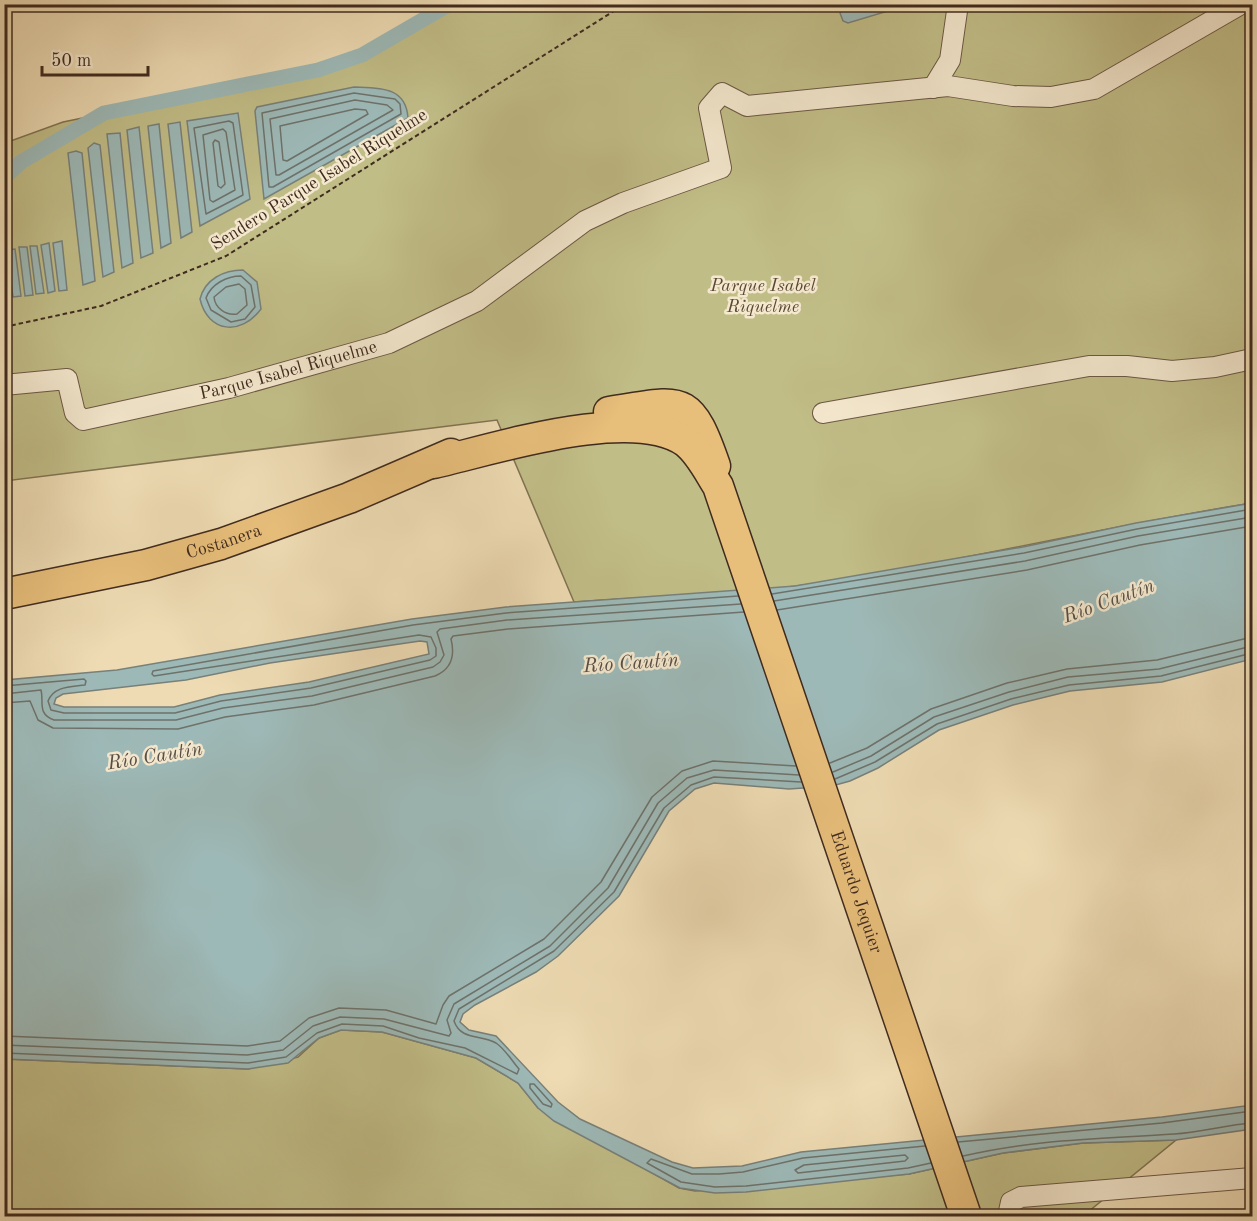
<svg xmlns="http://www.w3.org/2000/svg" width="1257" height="1221" viewBox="0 0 1257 1221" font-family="'Old Standard TT',serif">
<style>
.green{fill:#c1bd87;stroke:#807453;stroke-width:1.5}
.water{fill:#9db9b7;stroke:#78807a;stroke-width:1.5;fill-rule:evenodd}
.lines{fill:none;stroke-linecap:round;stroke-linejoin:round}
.shore{stroke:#6e726b;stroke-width:1.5}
.canal{stroke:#9db9b7;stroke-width:15}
.minor-casing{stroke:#6c5744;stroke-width:22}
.highway-casing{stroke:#402b1f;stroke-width:33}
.path{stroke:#402b1f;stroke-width:2;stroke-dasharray:4.5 3;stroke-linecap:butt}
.minor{stroke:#f4e8ce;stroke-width:20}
.highway{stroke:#e7be7a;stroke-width:30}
.labels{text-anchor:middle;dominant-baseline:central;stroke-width:5;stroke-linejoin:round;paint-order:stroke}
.street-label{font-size:18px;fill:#402b1f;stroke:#f4e8ce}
.park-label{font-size:18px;font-style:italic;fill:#5a4834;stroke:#f4e8ce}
.water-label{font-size:20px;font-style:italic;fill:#574e45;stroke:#f4e8ce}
</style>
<rect width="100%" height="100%" fill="#eedbb3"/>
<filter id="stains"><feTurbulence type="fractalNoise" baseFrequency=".00333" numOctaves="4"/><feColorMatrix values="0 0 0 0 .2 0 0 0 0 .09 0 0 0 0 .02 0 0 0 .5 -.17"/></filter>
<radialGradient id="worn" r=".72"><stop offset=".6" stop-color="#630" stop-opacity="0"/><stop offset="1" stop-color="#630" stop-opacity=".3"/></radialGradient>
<path class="green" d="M450 5H1252V503C1100 527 949 565 796 586 723 596 647 596 574 602L497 420 5 481V143L63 122 347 64Z
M341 1030 382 1032 476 1058 518 1083 538 1108 679 1188 695 1191 909 1174 1003 1153 1083 1143 1176 1140 1083 1216H5V1059L248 1069 298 1057 319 1038Z"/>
<path class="water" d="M848 4H908V5L848 23 843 21 840 13Z
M354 87C379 88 406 86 408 118L264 199 255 111 257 107Z
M238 113 250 199 200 226 187 121Z
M180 122 192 232 181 238 168 124Z
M159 124 171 243 161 248 148 126Z
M139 127 153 253 141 258 127 130Z
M120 133 133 263 122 268 107 134Z
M94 143 100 145 114 272 103 277 88 148Z
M76 151 82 153 95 281 83 285 68 153Z
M62 241 67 290 59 291 53 243Z
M49 243 55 291 48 293 41 245Z
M30 246H37L44 293 36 294Z
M19 247H27L33 295 25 296Z
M15 249 21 296 13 297 7 250Z
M243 270 257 282 261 309C241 336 208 333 200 299 205 279 224 270 243 270Z
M1252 503V659L1162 682 1070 691 1013 705 939 730 878 768 850 781 832 786 789 789 714 783 695 789 669 811 619 896 558 956 536 972 475 1005 463 1014 460 1022 469 1030 496 1036 558 1102 580 1119 672 1162 693 1168 742 1166 801 1152 1162 1117 1252 1105V1129L1176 1140 1083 1143 1003 1153 909 1174 746 1192 715 1193 680 1188 554 1121 538 1108 518 1083 476 1058 382 1032 341 1030 319 1038 288 1063 248 1069 5 1059V680L117 670 412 619 506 607 795 586 1023 547 1136 523ZM420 641 427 642 429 654 309 682 220 695 174 707H64L54 704 56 698 63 694 186 680 270 663Z"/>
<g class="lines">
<path class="shore" d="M354 93 395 99 400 104 401 114 273 187H269L262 113Z
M355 100 387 105 393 110 279 175H276L270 119Z
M355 109 366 110 368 114 287 161 283 160 280 126Z
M229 121 233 123 243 195 206 214 194 128Z
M223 129 226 132 235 190 213 202 210 200 203 135Z
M215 140 219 142 225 184 221 188 218 186 213 143Z
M241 276 251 285 255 307 245 319 231 322 211 310 206 298C211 284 227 276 241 276Z
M239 284 245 289 247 305 237 314C226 316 215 308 214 297L226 287Z
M772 594 1024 553 1137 529 1252 509
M774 601 1025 561 1138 536 1252 517
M777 610 1027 570 1140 545 1252 526
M4 686 84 679 86 681 85 685C71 687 54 686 48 701L51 710 64 713H175L221 701 311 688 430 660 436 656V648L431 637 419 635 154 676 152 674 153 671 413 625 506 613 738 596
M4 694 41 690C44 702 37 714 54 720H176L223 708 312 696 433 667 440 662 444 655 437 632 440 629 507 620 741 604
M4 703 30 701 38 720 53 728 178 729 225 717 314 705 435 676C452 669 455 655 451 639L453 636 508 629 744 612
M830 763 867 748 931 709 1007 683 1067 669 1157 660 1252 637
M833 772 871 756 934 717 1009 692 1068 677 1159 669 1252 646
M835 779 875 762 937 724 1011 699 1069 685 1161 676 1252 653
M4 1036 247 1046 280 1041 309 1018 339 1008 386 1010 436 1024 443 1005 449 996 544 939 601 882 652 797 682 771 713 761 796 766
M4 1045 247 1055 283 1050 313 1026 340 1017 384 1019 449 1036 451 1033 447 1020 454 1004 550 946 608 888 658 803 687 778 714 770 799 775
M4 1053 248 1063 286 1057 317 1033 342 1024 383 1026 419 1038 465 1048 517 1074 519 1069C512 1061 505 1049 496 1043 481 1034 461 1041 454 1021L459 1009 554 951 614 892 664 808 691 785 714 777 801 782
M530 1084H534L552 1104 551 1107 543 1104 530 1088Z
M958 1142 1162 1123 1252 1111
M925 1146 803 1158 743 1172 719 1174H692L651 1159 647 1163 681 1182 715 1187 746 1186 908 1168 931 1163
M905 1155 908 1158 905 1161 798 1173 795 1170 804 1165Z
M963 1156C1036 1139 1101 1139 1174 1134 1201 1132 1226 1125 1252 1123"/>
<path class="canal" d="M4 178 21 162 104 113 318 70 362 55 450 4"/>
<defs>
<g id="minor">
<path d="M933 88 950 60 958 4"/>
<path id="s1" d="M4 385 67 379 75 413 83 420 229 388 389 343 477 301 585 221 623 203 721 168 709 108 722 93 747 106 948 86 1013 96 1051 97 1094 89 1241 4"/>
<path d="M823 413 1089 366H1127L1172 371 1215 367 1252 359"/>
<path d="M1008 1216 1011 1202 1021 1197 1252 1178"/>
</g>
<g id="highway">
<path d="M609 412C682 401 689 391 715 466"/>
<path id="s2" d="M434 463C495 449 632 404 686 442 700 453 709 472 718 486L966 1216"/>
<path id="s3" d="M4 594 146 565 221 544 349 498 451 454"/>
</g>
</defs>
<use href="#minor" class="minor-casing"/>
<use href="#highway" class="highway-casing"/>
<path class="path" d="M4 327 101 306 226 256 625 4"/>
<use href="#minor" class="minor"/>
<use href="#highway" class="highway"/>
</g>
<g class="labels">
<g class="street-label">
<text transform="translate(319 180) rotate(-32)">Sendero Parque Isabel Riquelme</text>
<text stroke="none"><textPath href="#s1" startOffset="320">Parque Isabel Riquelme</textPath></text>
<text stroke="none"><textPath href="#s3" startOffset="226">Costanera</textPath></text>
<text stroke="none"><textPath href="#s2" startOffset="742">Eduardo Jequier</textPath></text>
</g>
<g class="park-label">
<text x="763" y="286">Parque Isabel<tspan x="763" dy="21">Riquelme</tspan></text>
</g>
<g class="water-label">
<text transform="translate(1109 602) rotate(-20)">Río Cautín</text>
<text transform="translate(631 664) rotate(-4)">Río Cautín</text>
<text transform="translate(155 757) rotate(-9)">Río Cautín</text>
</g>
</g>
<rect width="1257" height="1221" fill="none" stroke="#eedbb3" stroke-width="24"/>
<rect x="6" y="6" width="1245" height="1209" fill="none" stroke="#402b1f" stroke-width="3"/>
<rect x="12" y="12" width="1233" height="1197" fill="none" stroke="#402b1f" stroke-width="1.5"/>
<path d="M42 66v9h106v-9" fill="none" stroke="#402b1f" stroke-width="3"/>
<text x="51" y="66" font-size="18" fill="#402b1f" stroke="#f4e8ce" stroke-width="4.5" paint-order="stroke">50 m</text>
<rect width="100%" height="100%" filter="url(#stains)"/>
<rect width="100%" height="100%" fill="url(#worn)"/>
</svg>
